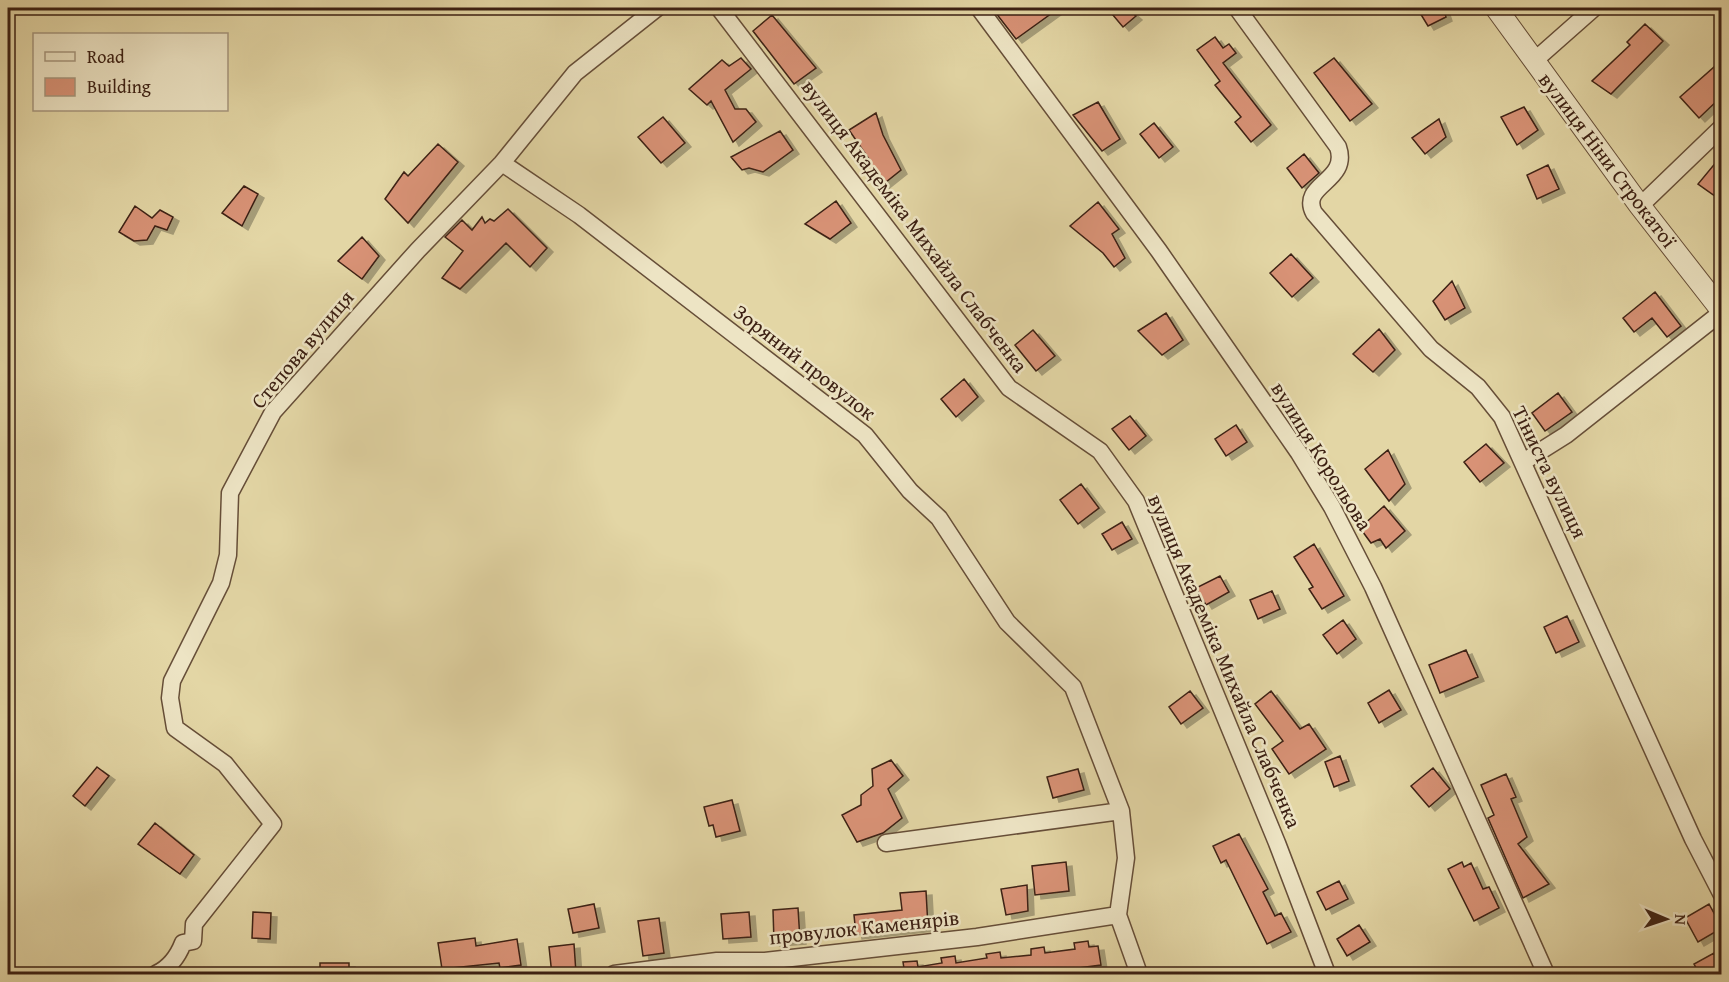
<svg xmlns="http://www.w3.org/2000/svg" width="1729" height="982" viewBox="0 0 1729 982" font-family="'Gentium Book Plus',serif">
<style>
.building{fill:#d89276;stroke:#3c2013;stroke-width:1.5;filter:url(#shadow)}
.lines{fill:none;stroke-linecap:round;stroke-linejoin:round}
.minor-casing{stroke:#664e38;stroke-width:19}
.tertiary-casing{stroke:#664e38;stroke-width:23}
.minor{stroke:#ede4c4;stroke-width:16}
.tertiary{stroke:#ede4c4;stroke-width:21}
.labels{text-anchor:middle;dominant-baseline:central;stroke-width:5;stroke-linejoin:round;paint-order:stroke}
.street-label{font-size:21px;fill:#3c2013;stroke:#ede4c4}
</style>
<defs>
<filter id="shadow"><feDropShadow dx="6" dy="4" stdDeviation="0" flood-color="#0004"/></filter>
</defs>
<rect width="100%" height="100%" fill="#e3d6a5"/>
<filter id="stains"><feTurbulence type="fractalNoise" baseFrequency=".00333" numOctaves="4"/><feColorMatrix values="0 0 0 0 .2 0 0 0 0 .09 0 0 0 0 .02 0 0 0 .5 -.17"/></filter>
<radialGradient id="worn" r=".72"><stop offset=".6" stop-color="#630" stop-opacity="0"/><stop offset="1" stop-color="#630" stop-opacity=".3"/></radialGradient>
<path class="building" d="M992 8H1059L1016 39Z
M1107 8H1127L1136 16 1123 27Z
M1417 8H1443L1446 17 1428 26Z
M772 15 816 68 794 84 753 31Z
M1645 24 1663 41 1611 94 1592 81 1630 45 1627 42Z
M1215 37 1223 48 1229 44 1236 53 1223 63 1271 125 1251 142 1235 122 1241 117 1215 85 1220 81 1197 50Z
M741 58 751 69 725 90 735 109H746L756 122 733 142 711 101 707 105 689 89 722 60 729 66Z
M1334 58 1372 104 1350 121 1314 73Z
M1722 60V96L1699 118 1680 97Z
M1098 102 1120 139 1102 151 1073 115Z
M1524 107 1538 130 1517 145 1501 117Z
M876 113 883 135 901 170 881 186 862 168 871 162 849 130Z
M663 117 685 143 661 163 638 137Z
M1439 119 1446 137 1425 154 1412 138Z
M1154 123 1173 147 1159 158 1140 134Z
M780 131 793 150 763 172 749 168 742 170 731 157Z
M438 144 458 162 408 223 385 199 404 172 408 176Z
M1304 154 1319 173 1302 188 1287 168Z
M1722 155V201L1698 184Z
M1548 165 1559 189 1537 199 1527 175Z
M244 186 258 194 242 226 222 213Z
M836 201 851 223 830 239 805 224Z
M1098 202 1119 229 1112 234 1125 258 1114 267 1103 253 1070 226Z
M135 206 152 218 160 210 173 217 167 230 155 226 147 240 134 241 119 232Z
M508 209 547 248 530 267 506 243 460 289 442 278 463 251 445 237 462 220 472 230 482 217 485 223 490 219 494 221Z
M362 237 379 256 362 279 338 261Z
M1291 254 1313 278 1292 297 1270 273Z
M1452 281 1465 308 1445 320 1433 301Z
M1655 292 1681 326 1667 337 1652 318 1634 332 1623 318Z
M1166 313 1183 340 1162 355 1138 331Z
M1379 329 1395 350 1373 372 1353 354Z
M1033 330 1055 356 1036 371 1015 345Z
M964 379 978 397 956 417 941 399Z
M1558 393 1572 412 1545 431 1532 413Z
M1130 416 1146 436 1129 450 1112 429Z
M1236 425 1247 442 1226 456 1215 439Z
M1486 444 1504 463 1480 482 1464 462Z
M1388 450 1405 484 1389 501 1365 469Z
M1081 484 1099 508 1078 524 1060 500Z
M1384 506 1405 531 1386 548 1380 539 1371 543 1360 528Z
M1122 522 1132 539 1112 550 1102 534Z
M1314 544 1344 596 1322 609 1309 589 1313 587 1294 557Z
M1220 576 1229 592 1206 605 1196 588Z
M1272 591 1280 609 1258 619 1250 600Z
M1567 616 1579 642 1556 653 1544 627Z
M1343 620 1356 639 1337 654 1323 635Z
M1466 650 1478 677 1440 693 1429 665Z
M1389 690 1401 710 1379 723 1368 703Z
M1190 691 1203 708 1181 724 1169 707Z
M1271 691 1300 729 1309 724 1326 749 1289 774 1272 749 1283 741 1255 704Z
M1340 756 1349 781 1334 787 1325 762Z
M891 760 903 776 888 789 902 818 883 833 857 842 842 815 861 805V795L873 786 872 769Z
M97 767 109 776 85 806 73 796Z
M1433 768 1450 789 1429 807 1411 786Z
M1078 769 1084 790 1053 798 1047 777Z
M1506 774 1516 797 1511 799 1527 837 1518 844 1549 884 1523 898 1488 818 1494 815 1481 785Z
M732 800 740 831 716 837 713 825 709 826 704 807Z
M155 823 194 855 180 874 138 844Z
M1239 834 1268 889 1263 892 1275 916 1281 913 1291 932 1267 944 1226 860 1221 863 1213 846Z
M1066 862 1069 891 1035 895 1032 866Z
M1462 862 1464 867 1471 863 1483 889 1489 887 1499 908 1474 921 1448 869Z
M1339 881 1348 899 1326 910 1317 892Z
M1027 885 1028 911 1006 915 1001 889Z
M926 891 928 927 856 935 854 915 902 910 900 893Z
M594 904 599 928 573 933 568 909Z
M1709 904 1722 928 1698 942 1685 918Z
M798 908 800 940 774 942 773 910Z
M253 912 271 913 270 939 252 938Z
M749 912 751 937 723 939 721 914Z
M659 918 664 953 643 956 638 921Z
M1359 925 1370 942 1347 956 1337 939Z
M475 938 476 946 517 939 521 965 500 968 499 963 442 969 438 943Z
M1088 941 1089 947 1098 946 1101 965 1025 975H905L903 962 917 961 918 967 942 963 941 958 955 956 956 963 987 958 986 954 1000 952 1001 958 1031 955V949L1044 947 1045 953 1075 949 1074 943Z
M574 944 576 973 552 975 549 947Z
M1714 953 1722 967V975H1700L1694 964Z
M320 963H349V975H320Z"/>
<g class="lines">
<defs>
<path id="minor" d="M719 8 1009 388 1100 451 1136 501 1277 843 1327 974
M979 8 1159 251 1299 453 1332 507 1373 587 1546 974
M1237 8 1338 147C1350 182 1299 184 1314 213L1431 349 1478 387 1502 417 1693 839 1722 895
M1534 61 1594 8
M502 163 579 215 865 435 910 491 939 518 1007 622 1073 687 1121 811 1126 858 1118 915 1139 974
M1640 206 1722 127
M1523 462 1566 435 1722 312
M886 843 1121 811
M156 974C169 968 178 956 183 943L193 941 194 924 273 824 225 764 175 728 170 698 172 681 221 583 228 555 230 493 273 412 418 250 502 163 575 73 657 8
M614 974 717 961H765L977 937 1118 915"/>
<path id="tertiary" d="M1496 8 1640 206 1722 311"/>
</defs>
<use href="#minor" class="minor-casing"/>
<use href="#tertiary" class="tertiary-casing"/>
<use href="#minor" class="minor"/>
<use href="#tertiary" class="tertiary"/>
</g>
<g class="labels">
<g class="street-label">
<text transform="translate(1608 160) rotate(53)">вулиця Ніни Строкатої</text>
<text transform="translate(915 226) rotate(53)">вулиця Академіка Михайла Слабченка</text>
<text transform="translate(302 349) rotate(-50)">Степова вулиця</text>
<text transform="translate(805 362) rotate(38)">Зоряний провулок</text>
<text transform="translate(1322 456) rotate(58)">вулиця Корольова</text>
<text transform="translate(1550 472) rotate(64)">Тіниста вулиця</text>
<text transform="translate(1225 661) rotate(67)">вулиця Академіка Михайла Слабченка</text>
<text transform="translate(864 927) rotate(-6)">провулок Каменярів</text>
</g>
</g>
<rect width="1729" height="982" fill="none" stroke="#e3d6a5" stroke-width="30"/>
<rect x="9" y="9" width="1711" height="964" fill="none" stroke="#3c2013" stroke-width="3"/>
<rect x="15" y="15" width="1699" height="952" fill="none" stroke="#3c2013" stroke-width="1.5"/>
<rect x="33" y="33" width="195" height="78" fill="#ede4c4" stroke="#a6967d" stroke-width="1.5"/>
<rect x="45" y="52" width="30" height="9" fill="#ede4c4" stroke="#a6967d" stroke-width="1.5"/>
<text x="87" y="63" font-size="18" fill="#3c2013">Road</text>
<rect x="45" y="78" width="30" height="18" fill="#d89276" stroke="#a6967d" stroke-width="1.5"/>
<text x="87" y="93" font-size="18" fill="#3c2013">Building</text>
<g transform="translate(1666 919) rotate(92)" stroke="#ede4c4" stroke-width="4.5" paint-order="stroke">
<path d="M0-4.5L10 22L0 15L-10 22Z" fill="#3c2013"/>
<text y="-9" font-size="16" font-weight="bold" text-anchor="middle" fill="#3c2013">N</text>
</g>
<rect width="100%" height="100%" filter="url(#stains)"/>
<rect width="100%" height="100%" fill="url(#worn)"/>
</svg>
